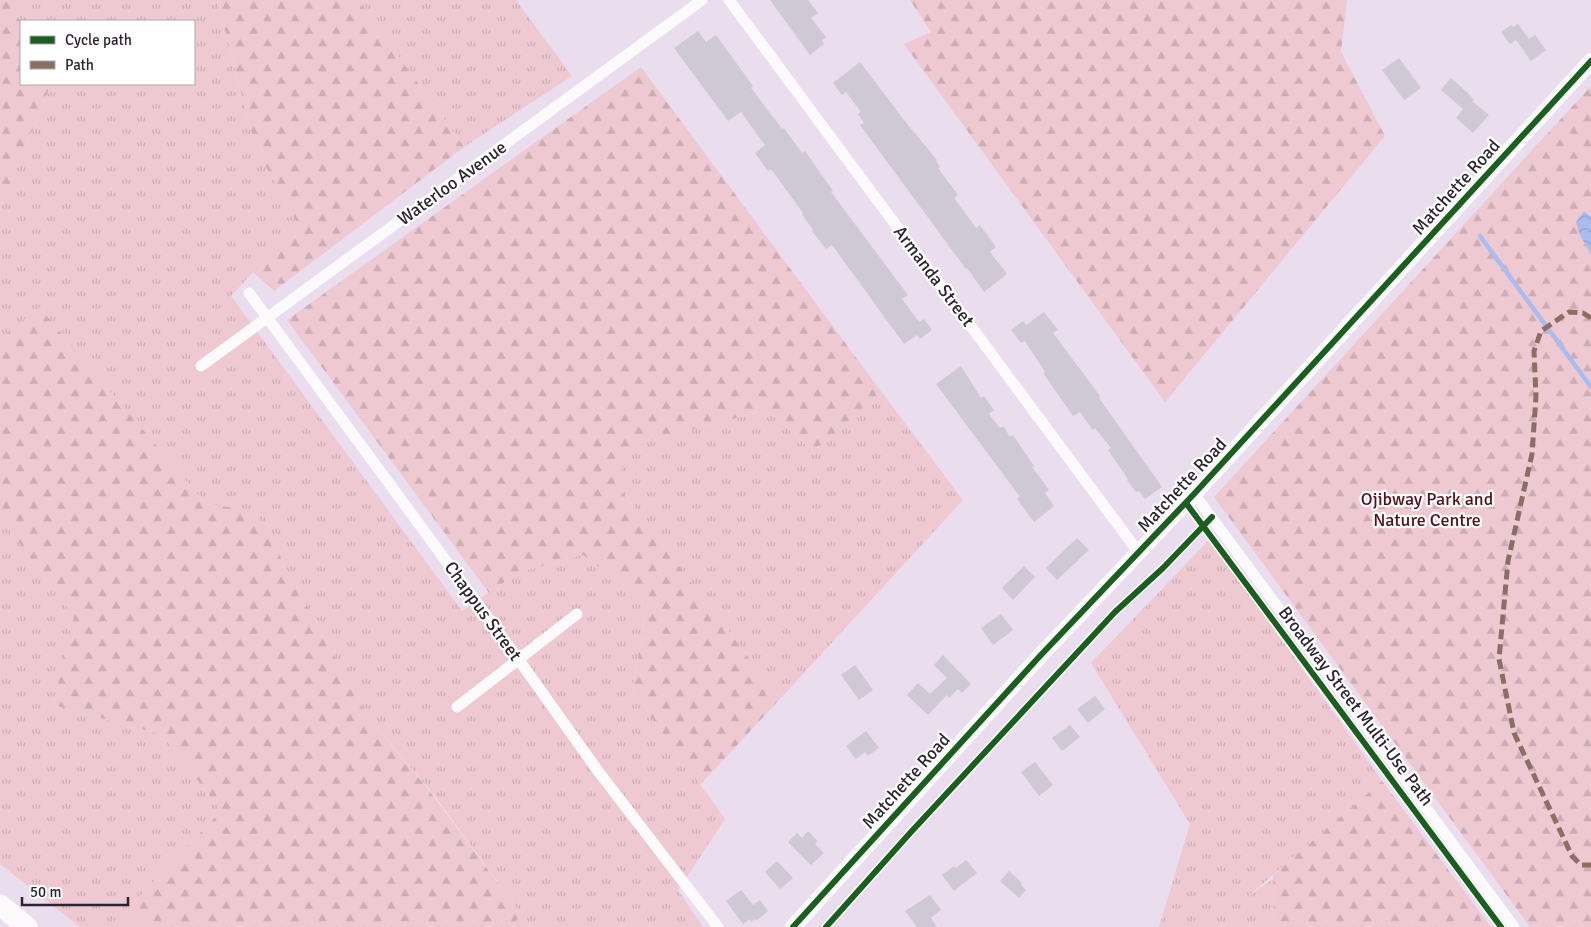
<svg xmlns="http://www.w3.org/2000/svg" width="1591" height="927" viewBox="0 0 1591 927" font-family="Signika,sans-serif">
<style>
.grass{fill:url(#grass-tufts)}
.forest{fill:url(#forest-firs)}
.water{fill:url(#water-waves)}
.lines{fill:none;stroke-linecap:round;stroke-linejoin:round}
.stream{stroke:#aabced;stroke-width:4.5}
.building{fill:#cfc8d5}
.street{stroke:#fcfafc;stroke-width:11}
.secondary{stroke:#fcfafc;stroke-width:16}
.highway{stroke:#fcfafc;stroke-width:21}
.quiet{stroke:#8d6e63;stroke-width:5;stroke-dasharray:10 5;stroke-linecap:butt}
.cycleway-casing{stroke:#fff;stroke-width:9}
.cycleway{stroke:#1b5e20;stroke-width:6}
.labels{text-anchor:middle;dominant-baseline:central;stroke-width:4.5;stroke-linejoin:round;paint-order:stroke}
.street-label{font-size:18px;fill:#2b232d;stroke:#fff}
.park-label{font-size:18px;fill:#550e1b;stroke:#fff}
</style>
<defs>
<pattern id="grass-tufts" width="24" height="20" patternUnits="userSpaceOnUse" patternTransform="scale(1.25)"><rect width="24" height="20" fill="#eec9d2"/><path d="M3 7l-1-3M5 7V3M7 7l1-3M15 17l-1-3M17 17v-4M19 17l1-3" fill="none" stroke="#ccacb5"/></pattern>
<pattern id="forest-firs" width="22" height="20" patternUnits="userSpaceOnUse" patternTransform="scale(1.25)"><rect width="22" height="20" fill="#eec9d2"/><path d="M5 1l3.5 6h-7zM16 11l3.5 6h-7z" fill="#ccacb5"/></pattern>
<pattern id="water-waves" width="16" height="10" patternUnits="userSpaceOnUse" patternTransform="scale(1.25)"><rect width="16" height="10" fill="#aabced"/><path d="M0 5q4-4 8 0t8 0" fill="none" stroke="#92a1cc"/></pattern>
</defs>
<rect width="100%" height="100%" fill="#eadded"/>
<path class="grass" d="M20 0H217L256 149 299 224 231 296 462 611 517 573 583 555 648 603 632 690 725 819 678 890 703 927H512L521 914 434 795 368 717 255 512 206 504 43 313 0 345V209L51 84H194V21L21 22 12 8Z
M358 0H516L572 76 464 147Z
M883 394 963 500 780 699 615 482 637 444 767 410 813 451Z
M0 517 75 617 53 705 163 735 221 811 126 911 146 927H80L0 864Z
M1210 539 1382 781 1246 898 1273 879 1274 927H1159L1190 824 1091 663Z"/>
<path class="forest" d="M0 0H20L12 8 21 22V84H51L0 209Z
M217 0H358L464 147 274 291 253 272 298 224 256 149Z
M910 0H1347L1341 52 1385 136 1165 402 904 44 931 32Z
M641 67 883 394 813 451 767 410 637 444 615 482 780 699 700 785 632 690 648 603 583 555 517 573 489 593 287 320Z
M1591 86V927H1530L1214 497Z
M39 307 206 504 255 511 368 717 428 789 521 914 512 927H146L126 911 221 811 163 735 53 705 74 617 0 517V340Z
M1382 781 1491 927H1274L1273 875Z"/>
<path class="water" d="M1584 211 1591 217V255L1580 235 1576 222Z"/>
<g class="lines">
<path class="stream" d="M1480 236 1591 387"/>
</g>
<path class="building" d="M770 0H808L818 13 811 18 826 37 822 40 824 44 810 55Z
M1518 24 1529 39 1535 35 1546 50 1531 61 1516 40 1510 44 1501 32 1511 25 1513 27Z
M698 31 706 42 716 35 753 86 751 88 782 129 784 128 802 153 805 151 833 191 831 192 908 295 902 299 919 322 924 319 932 330 920 339 917 335 904 344 832 245 826 249 812 231 813 230 802 214 803 213 771 169 768 171 755 153 765 145 741 112 728 121 674 48Z
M1399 58 1421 88 1404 100 1382 70Z
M860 62 904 120 937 160 936 161 940 167 938 168 958 195 954 198 976 228 980 225 996 247 990 252 1007 274 984 292 967 268 966 269 860 125 864 123 858 114 861 112 846 92 842 95 833 83Z
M1451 78 1469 94 1474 100 1472 101 1489 115 1473 133 1456 118 1463 109 1441 90Z
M1044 312 1058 330 1053 333 1100 396 1099 398 1162 487 1145 499 1139 491 1136 492 1127 480 1128 479 1108 450 1111 448 1095 428 1093 430 1080 412 1073 416 1043 373 1045 372 1025 341 1021 343 1011 330 1023 321 1026 325Z
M961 366 981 398 984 396 994 410 989 414 999 427H1004L1010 437 1013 435 1034 466 1032 467 1049 490 1045 493 1054 506 1034 522 1017 499 1020 497 936 384Z
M1077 538 1089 550 1057 580 1046 568Z
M1024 566 1035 577 1013 600 1002 588Z
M1001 614 1013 630 993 645 981 628Z
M943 655 971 684 962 693 958 689 949 698 947 695 928 715 907 695 918 683 930 694 947 678 934 665Z
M855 665 873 690 859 700 841 675Z
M1095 696 1105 709 1088 723 1077 709Z
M1070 725 1080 737 1062 751 1052 738Z
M866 731 879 748 868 756 865 752 856 759 846 746Z
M1035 762 1053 785 1039 796 1021 772Z
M808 831 818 841 815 844 824 853 811 865 788 842 797 833 802 838Z
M966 860 977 873 954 891 942 875 954 866 956 868Z
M777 861 793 878 780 889 765 872Z
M1009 871 1022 883 1021 885 1026 890 1019 898 1000 881Z
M741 890 753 905 760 900 768 911 757 920 755 919 751 922 750 919 743 924 726 901Z
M930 895 941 910 931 918 937 927H917L905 911Z"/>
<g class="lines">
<path class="street" d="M729 0 1139 553
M249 293 519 660 598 771 718 927
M201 366 702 0
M1194 494 1514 927
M457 707 577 614"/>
<path class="secondary" d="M793 927 1039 657 1194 494 1591 61"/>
<path class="highway" d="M0 905 27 927"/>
<path class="quiet" d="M1591 318 1583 313 1569 312 1541 331 1534 351 1536 396 1532 454 1508 561 1499 659 1514 733 1572 856 1581 865H1591"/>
<defs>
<path id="cycleway" d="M1186 503 1501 927
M793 927 1039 657 1194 494 1591 61
M826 927 911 832 1115 612 1163 568 1212 517"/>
</defs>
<use href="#cycleway" class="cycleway-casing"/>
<use href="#cycleway" class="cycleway"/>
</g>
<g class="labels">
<g class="street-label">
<text transform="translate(452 183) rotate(-36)">Waterloo Avenue</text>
<text transform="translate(1456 187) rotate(-48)">Matchette Road</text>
<text transform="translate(934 276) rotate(53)">Armanda Street</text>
<text transform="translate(1182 485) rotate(-47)">Matchette Road</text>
<text transform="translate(483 611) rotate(54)">Chappus Street</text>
<text transform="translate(1356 706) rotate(53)">Broadway Street Multi-Use Path</text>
<text transform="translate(906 781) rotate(-48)">Matchette Road</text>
</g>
<g class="park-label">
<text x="1427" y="499">Ojibway Park and<tspan x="1427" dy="21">Nature Centre</tspan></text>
</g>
</g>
<rect x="20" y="20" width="175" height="65" fill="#ffffff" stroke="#aaa7ab"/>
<rect x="30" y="36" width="25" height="8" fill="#1b5e20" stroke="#aaa7ab"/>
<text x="65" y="45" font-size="15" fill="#2b232d">Cycle path</text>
<rect x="30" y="61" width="25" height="8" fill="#8d6e63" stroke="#aaa7ab"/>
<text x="65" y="70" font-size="15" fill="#2b232d">Path</text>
<path d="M22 897v8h106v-8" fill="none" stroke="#2b232d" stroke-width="2.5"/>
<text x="30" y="897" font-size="15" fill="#2b232d" stroke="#ffffff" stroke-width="4" paint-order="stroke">50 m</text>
</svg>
